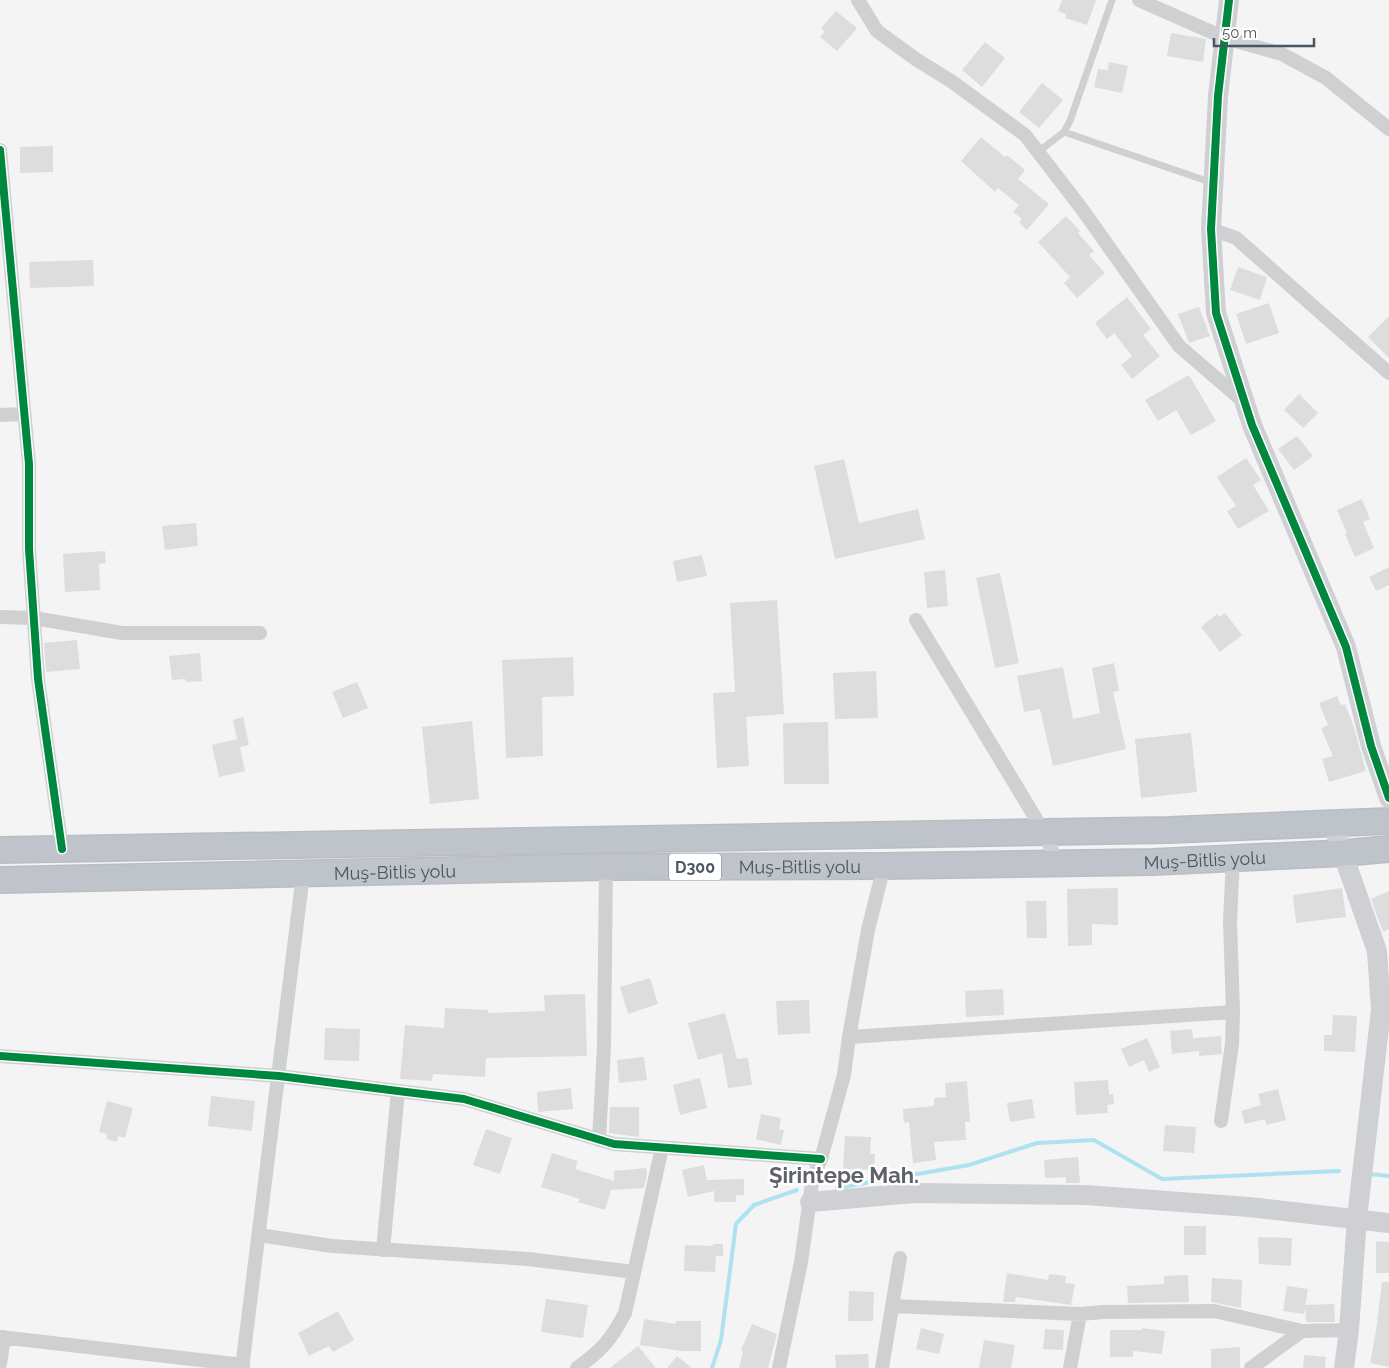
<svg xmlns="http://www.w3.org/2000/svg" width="1389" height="1368" viewBox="0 0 1389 1368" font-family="Raleway,sans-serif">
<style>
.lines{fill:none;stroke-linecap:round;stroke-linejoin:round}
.stream{stroke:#aee2f0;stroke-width:4}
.building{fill:#ddddde}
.highway-casing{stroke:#b9bec3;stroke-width:28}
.lane{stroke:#ced0d2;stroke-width:7}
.street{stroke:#ced0d2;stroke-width:14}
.secondary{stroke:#ced0d4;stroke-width:20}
.highway{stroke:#bec4c9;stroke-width:25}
.cycleway-casing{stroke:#fff;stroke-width:11}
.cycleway{stroke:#00873e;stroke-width:8}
.labels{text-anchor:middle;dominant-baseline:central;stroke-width:5;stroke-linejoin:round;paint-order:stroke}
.shield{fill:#fff;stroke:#808990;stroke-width:1}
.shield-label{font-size:16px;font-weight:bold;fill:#4a5661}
.street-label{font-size:18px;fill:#4a5661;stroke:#fff}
.district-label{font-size:22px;font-weight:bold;fill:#5f6368;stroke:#fff}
</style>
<rect width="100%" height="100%" fill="#f4f4f4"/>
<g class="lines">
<path class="stream" d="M1370 1174 1389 1176
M837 1188 969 1165 1037 1143 1094 1140 1162 1179 1339 1171
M712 1368 721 1340 736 1224 754 1205 797 1190"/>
</g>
<path class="building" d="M1062 0H1096L1087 25 1065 18 1066 14 1058 11Z
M836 11 857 28 837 51 820 37 825 32 821 28Z
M1171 33 1206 39 1203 62 1167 56Z
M985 42 1005 58 982 87 962 70Z
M1109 62 1128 66 1122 93 1094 87 1098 69 1108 70Z
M1042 83 1063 100 1039 128 1019 112Z
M981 137 1005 157 1007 155 1025 170 1018 179 1049 204 1027 230 1019 223 1022 219 1013 212 1019 205 998 188 995 192 961 161Z
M53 146V172L20 173V147Z
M1066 216 1080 231 1078 233 1094 251 1089 255 1105 273 1077 298 1064 283 1070 277 1038 242Z
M93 260 94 286 30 288 29 262Z
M1238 267 1267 277 1260 300 1230 290Z
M1127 297 1151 329 1143 335 1160 356 1132 379 1121 365 1132 356 1114 333 1107 339 1095 323Z
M1269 303 1279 333 1246 344 1236 314Z
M1199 307 1210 336 1189 343 1178 314Z
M1389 316V358L1368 337Z
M1189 375 1216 421 1191 435 1176 410 1158 421 1145 400Z
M1299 394 1318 413 1303 428 1284 410Z
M1297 436 1313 456 1294 470 1278 449Z
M1246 458 1261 480 1253 485 1269 511 1238 529 1227 511 1236 506 1217 477Z
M844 459 859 523 918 509 925 539 835 559 814 466Z
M1362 499 1370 519 1363 522 1374 548 1355 557 1345 534 1347 533 1337 510Z
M196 523 198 546 165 550 162 526Z
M105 551 106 563 99 564 100 590 65 592 63 554Z
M702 555 707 576 677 582 673 561Z
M1389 567V585L1376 591 1369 577Z
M945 570 948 606 927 608 924 572Z
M1000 573 1019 663 995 668 976 578Z
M777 600 784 714 746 717 749 766 717 768 713 693 735 692 730 603Z
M1225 613 1242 635 1220 652 1201 627 1217 614 1219 617Z
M77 640 80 669 46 672 44 643Z
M200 653 202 681 186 682 185 679 172 680 169 656Z
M573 657 574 696 542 697 543 756 506 758 502 660Z
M1114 663 1119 691 1113 692 1126 749 1053 766 1040 709 1024 712 1017 676 1063 667 1073 719 1100 713 1092 668Z
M876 671 878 718 835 719 833 673Z
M357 682 368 708 343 718 332 692Z
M1337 696 1341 705 1345 704 1353 724 1366 771 1329 782 1322 759 1333 756 1321 728 1328 725 1319 703Z
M243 717 249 745 240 747 245 771 219 777 212 745 237 739 233 720Z
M472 721 479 799 430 804 422 727Z
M828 722 829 784H784L783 723Z
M1191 733 1197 792 1141 798 1135 739Z
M1118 888V925L1092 924V945L1068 946 1067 889Z
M1342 888 1346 917 1296 923 1293 895Z
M1389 891V929L1383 932 1371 899Z
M1026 901H1046L1047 938H1027Z
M650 978 658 1004 628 1014 620 987Z
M1003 989 1004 1015 966 1017 965 991Z
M585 994 587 1056 486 1058 485 1077 433 1074 432 1081 400 1079 405 1025 444 1028 445 1008 488 1010V1013L545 1011 544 995Z
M809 1000 810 1033 778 1035 776 1001Z
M725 1013 737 1059 748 1058 752 1085 728 1088 722 1053 698 1060 688 1023Z
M1333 1015 1357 1016 1355 1052 1324 1051V1035H1332Z
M325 1028 360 1029 359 1061 324 1060Z
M1192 1029 1193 1038 1221 1036 1222 1054 1199 1056V1051L1172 1054 1170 1031Z
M1147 1038 1160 1067 1149 1072 1144 1060 1129 1067 1121 1049Z
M644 1057 647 1080 619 1083 617 1060Z
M700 1078 707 1108 680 1115 673 1085Z
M1108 1080 1109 1094H1113L1114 1104 1107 1105 1108 1113 1076 1115 1074 1082Z
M967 1081 970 1122H965L966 1140 934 1142 936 1160 913 1163 909 1122 904 1123 903 1109 934 1106V1098L946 1097 945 1083Z
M571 1088 573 1109 538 1112 537 1092Z
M1278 1089 1286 1120 1266 1125 1265 1119 1245 1124 1241 1111 1261 1105 1258 1094Z
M211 1096 255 1101 252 1131 208 1126Z
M1032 1099 1035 1118 1010 1122 1007 1103Z
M107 1101 133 1108 125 1138 118 1136 117 1142 106 1139 107 1134 99 1132Z
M610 1107H639V1137L609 1133Z
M761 1114 781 1118 779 1129 784 1130 781 1145 756 1139Z
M1165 1125 1196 1127 1194 1153 1163 1151Z
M486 1129 512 1138 500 1174 473 1165Z
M845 1136 871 1137 870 1154H875L874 1170 843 1169Z
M552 1153 578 1161 575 1169 614 1181V1171L646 1168 647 1175 644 1188 611 1190 605 1210 578 1202 580 1199 541 1187Z
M1078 1157 1080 1183H1066V1177L1045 1178 1044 1160Z
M704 1165 707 1180 744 1179V1195H736V1202H714V1191L688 1197 682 1170Z
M1184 1226H1206V1255H1184Z
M1258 1237 1292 1238 1291 1266 1259 1264Z
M1376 1241 1389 1242V1273H1376Z
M713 1244H723V1256H716L715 1272 684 1271 685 1245 713 1246Z
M1007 1273 1048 1280 1049 1274 1066 1276 1065 1283 1075 1284 1071 1305 1016 1297 1015 1302H1003Z
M1188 1275 1189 1302 1128 1303 1127 1286 1164 1284V1276Z
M1212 1278 1242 1280 1241 1308 1211 1302Z
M1382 1282H1389V1367L1370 1363 1376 1331Z
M1287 1286 1308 1289 1304 1314 1283 1311Z
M849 1291 874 1292 873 1321H848Z
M546 1299 588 1305 583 1338 541 1332Z
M1334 1304 1335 1322H1306L1305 1305Z
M338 1311 354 1340 333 1352 329 1346 309 1356 298 1333Z
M644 1319 676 1324V1321H701V1351H682L640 1345Z
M752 1324 777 1334 768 1368H739L743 1351 741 1350Z
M921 1328 944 1334 939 1354 916 1349Z
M1142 1328 1165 1331 1162 1354 1133 1351V1357H1110V1330H1142Z
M1045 1329 1064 1330 1063 1350 1043 1349Z
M984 1340 1015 1345 1011 1368H979Z
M638 1346 656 1368H610Z
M1240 1347V1368H1211V1349Z
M868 1354 869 1368H836L835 1355Z
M1304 1355 1326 1357 1325 1368H1303Z
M677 1356 692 1368H667Z"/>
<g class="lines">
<defs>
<g id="highway">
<path d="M0 850 1169 830 1389 821"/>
<path id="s1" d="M0 880 606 867 884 866 1152 862 1344 853 1389 849"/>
</g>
</defs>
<use href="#highway" class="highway-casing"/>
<path class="lane" d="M1064 132 1210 182
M1038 152 1064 132 1070 121 1112 0"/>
<path class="street" d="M858 0 877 31 917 60 951 81 1025 135 1082 209 1179 346 1245 403
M1139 0 1225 38 1282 54 1326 78 1389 129
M0 150 29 464V549L38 679 62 849
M1211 229 1236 238 1389 373
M0 415 24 414
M0 617 34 618 122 633H260
M916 620 1044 832 1057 863
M849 1037 1233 1012
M0 1056 279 1076 398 1091 464 1099 614 1144 821 1159
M1221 1121 1232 1044 1233 1012 1230 921 1233 858
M599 1140 604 1046 606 867
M259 1235 332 1246 528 1259 634 1272
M383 1250 398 1091
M892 1306 1080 1314 1103 1312 1214 1311 1302 1331
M0 1337 243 1365
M0 1364 4 1337
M242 1368 303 874
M577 1368C602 1350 611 1340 625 1313L662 1148
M779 1368 801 1262 813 1177 821 1159 844 1075 849 1037 868 930 884 866
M882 1368 900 1258
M1070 1368 1080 1314
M1251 1368 1302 1331 1349 1330"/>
<path class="secondary" d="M1229 0 1218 96 1211 229 1216 313 1252 425 1346 647 1371 746 1389 798
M1332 823 1377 951 1381 1010 1357 1218 1349 1330 1344 1368
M810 1202 914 1193 1085 1195 1249 1207 1389 1223"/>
<use href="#highway" class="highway"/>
<defs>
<path id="cycleway" d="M1229 0 1218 96 1211 229 1216 313 1252 425 1346 647 1371 746 1389 798
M0 150 29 464V549L38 679 62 849
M0 1056 279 1076 398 1091 464 1099 614 1144 821 1159"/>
</defs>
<use href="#cycleway" class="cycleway-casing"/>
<use href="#cycleway" class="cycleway"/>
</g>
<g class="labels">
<rect class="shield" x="669" y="853.5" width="52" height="27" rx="4"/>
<g class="shield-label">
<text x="695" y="867">D300</text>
</g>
<g class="street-label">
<text stroke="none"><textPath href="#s1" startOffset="1205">Muş-Bitlis yolu</textPath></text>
<text stroke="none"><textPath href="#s1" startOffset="800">Muş-Bitlis yolu</textPath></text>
<text stroke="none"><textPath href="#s1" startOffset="395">Muş-Bitlis yolu</textPath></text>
</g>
<g class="district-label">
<text x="844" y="1175">Şirintepe Mah.</text>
</g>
</g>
<path d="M1214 38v8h100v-8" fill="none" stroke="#4a5661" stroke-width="2.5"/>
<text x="1222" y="38" font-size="15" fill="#4a5661" stroke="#ffffff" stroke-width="4" paint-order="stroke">50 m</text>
</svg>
